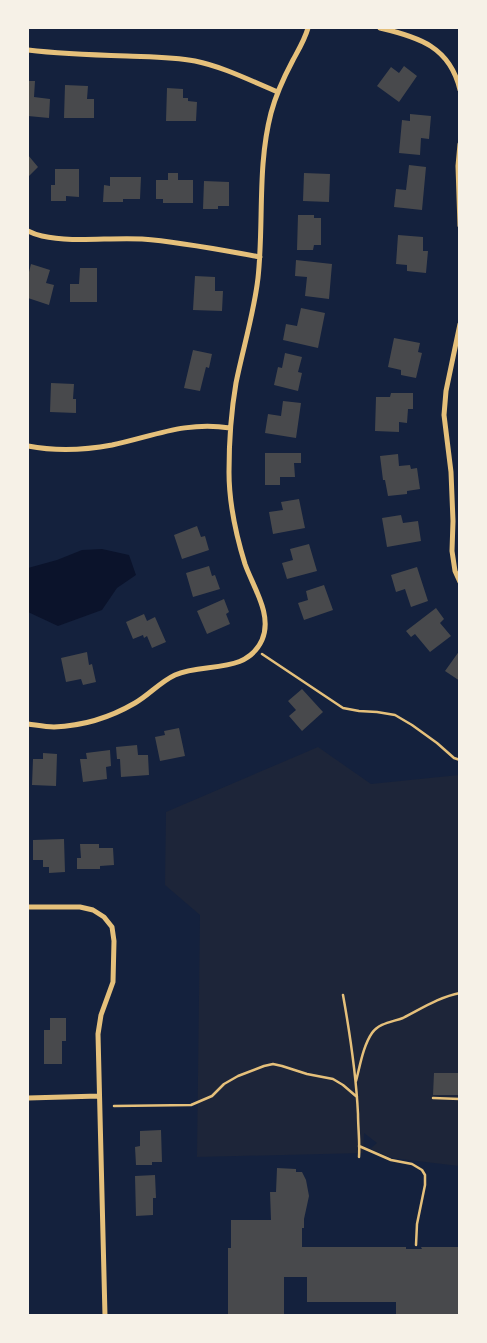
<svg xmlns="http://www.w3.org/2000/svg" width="487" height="1343" viewBox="0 0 487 1343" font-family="'IBM Plex Sans',sans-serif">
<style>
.green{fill:#1d2539}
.water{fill:#0b132b}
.building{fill:#48494c}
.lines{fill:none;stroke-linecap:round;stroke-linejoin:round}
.path{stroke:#e5c07b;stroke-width:2.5}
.minor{stroke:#e5c07b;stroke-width:5}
</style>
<rect width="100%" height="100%" fill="#14213d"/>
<path class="green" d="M318 747 371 784 459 775V1166L392 1158 370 1149 377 1143 364 1133 363 1153 197 1157 200 915 165 885 166 812Z"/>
<path class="water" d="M102 549 129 555 136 575 117 588 102 610 58 626 28 612V568L57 560 82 550Z"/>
<path class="building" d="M404 66 417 76 399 102 377 86 391 67 399 73Z
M28 81H35L34 97 50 99 49 118 28 116Z
M65 85 88 86 87 99H94V118H64Z
M167 88 183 89V98H188V101L197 102 196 121H166Z
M410 114 431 116 429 139 421 138 420 155 399 153 402 120 410 121Z
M28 155 38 167 28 177Z
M409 165 426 167 422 210 394 207 396 189 406 190Z
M55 169H79V197L66 196V201H51V185H55Z
M168 173H178V180H193V203H163V199H156V180H168Z
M304 173 330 174 329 202 303 201Z
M110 177H141L140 199H123V202H103L104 185 110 186Z
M204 181 229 182V206H218V209H203Z
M298 215H314V218H321V245H314L313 250H297Z
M398 235 423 237V251H428L426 273 407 271V265L396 264Z
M296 260 332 264 329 299 305 296 307 277 295 276Z
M31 264 50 270 46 283 54 285 49 305 28 298V276Z
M80 268H97V302H70V284H79Z
M195 276 215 277V291H223L222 311 193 310Z
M301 308 325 313 318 348 283 340 286 324 297 326Z
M394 338 420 343 418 352 422 353 416 378 401 375V370L388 367Z
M193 350 212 354 209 368 206 367 200 391 184 388Z
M285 353 302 357 298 372 302 373 298 391 274 385 278 367 282 368Z
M51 383 74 384 73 399H76V413L50 412Z
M391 393H413V409H408L407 423 399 422V432L375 431 376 397H390Z
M283 401 301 403 296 438 265 433 268 414 281 416Z
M265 453H301V463H294L295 477H280V485H265Z
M398 454 399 466 410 465 411 469 417 468 420 489 407 491V494L388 496 385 480H383L380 456Z
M299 499 305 528 273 534 269 512 283 510 281 502Z
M401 515 403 523 418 521 421 541 387 547 382 518Z
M197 526 201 537 205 536 209 550 182 559 174 535Z
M309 544 317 571 287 579 282 563 293 560 290 549Z
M209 566 212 576 215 575 220 589 193 597 186 573Z
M417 567 428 601 411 607 405 589 396 592 391 575Z
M324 585 333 610 304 620 298 603 308 600 306 591Z
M224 599 229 612 226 614 230 624 207 634 197 611Z
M436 608 444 619 440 623 451 636 430 652 415 634 411 637 406 631Z
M144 614 147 621 155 617 166 642 152 648 147 636 144 638 143 635 133 639 126 622Z
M460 650V681L445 671Z
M87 652 89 665 92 664 96 682 83 685 81 679 66 682 61 658Z
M302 689 323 712 302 731 289 716 296 710 288 701Z
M179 728 185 756 160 761 155 737 165 735 164 731Z
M137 745 138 755H148L149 775 121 777 120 759H117L116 747Z
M110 750 111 766 106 767 107 779 83 782 80 759H87L86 753Z
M43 753 57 754 56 786 32 785 33 759H43Z
M64 839 65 872 49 873V867H43V860H33V840Z
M80 844H99V848H113L114 865 100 866V869H77V858H81Z
M50 1018H66V1041H62V1064H44V1030H50Z
M434 1073H460V1095H433Z
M161 1130 162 1162H152V1165H136L135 1147 140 1146V1131Z
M277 1168 296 1169V1172H302L306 1180 309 1196 304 1219V1228H302V1247H406V1249H422L421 1247H460V1316H396V1302H307V1277H284V1316H228V1248H231V1220H271L270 1192H276Z
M155 1175 156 1198H153V1215L136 1216 135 1176Z"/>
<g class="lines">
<path class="path" d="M262 654 343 708 359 711 377 712 395 715 412 725 437 743 454 758 460 760
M343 995C350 1034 356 1073 358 1114 358 1128 360 1142 359 1157
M356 1081C360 1066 363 1046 372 1033 379 1023 392 1022 403 1018 421 1009 439 997 460 993
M433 1098 460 1099
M114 1106 191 1105 212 1096 224 1084 238 1076 264 1066 273 1064 282 1066 307 1074 333 1079 343 1085 357 1097
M359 1146 391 1160 412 1164 422 1170 425 1175V1185L417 1224 416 1245"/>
<path class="minor" d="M380 28C419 37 450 47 460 90
M28 50C61 54 94 55 127 56 150 57 173 57 195 61 224 67 251 81 278 92
M460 144 458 166 460 226
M28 231C32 233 37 235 42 236 73 243 110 237 142 239 182 242 221 250 260 257
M460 324 446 391 444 415 451 472 453 521 452 551 455 571 460 582
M28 446C54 451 85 450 112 445 154 436 186 421 230 428
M28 724C36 725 45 727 54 727 82 726 111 717 135 703 149 695 160 682 175 675 204 662 246 675 262 640 273 615 253 587 245 564 236 535 229 502 229 472 229 442 231 412 236 383 243 348 254 313 258 278 264 223 257 167 271 113 276 94 284 77 293 60 299 49 305 39 308 28
M28 907H80L93 910 104 917 112 927 114 941 113 982 101 1015 98 1034 105 1316
M28 1098 99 1096"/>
</g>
<rect width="487" height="1343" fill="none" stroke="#f6f1e7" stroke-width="58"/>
</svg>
